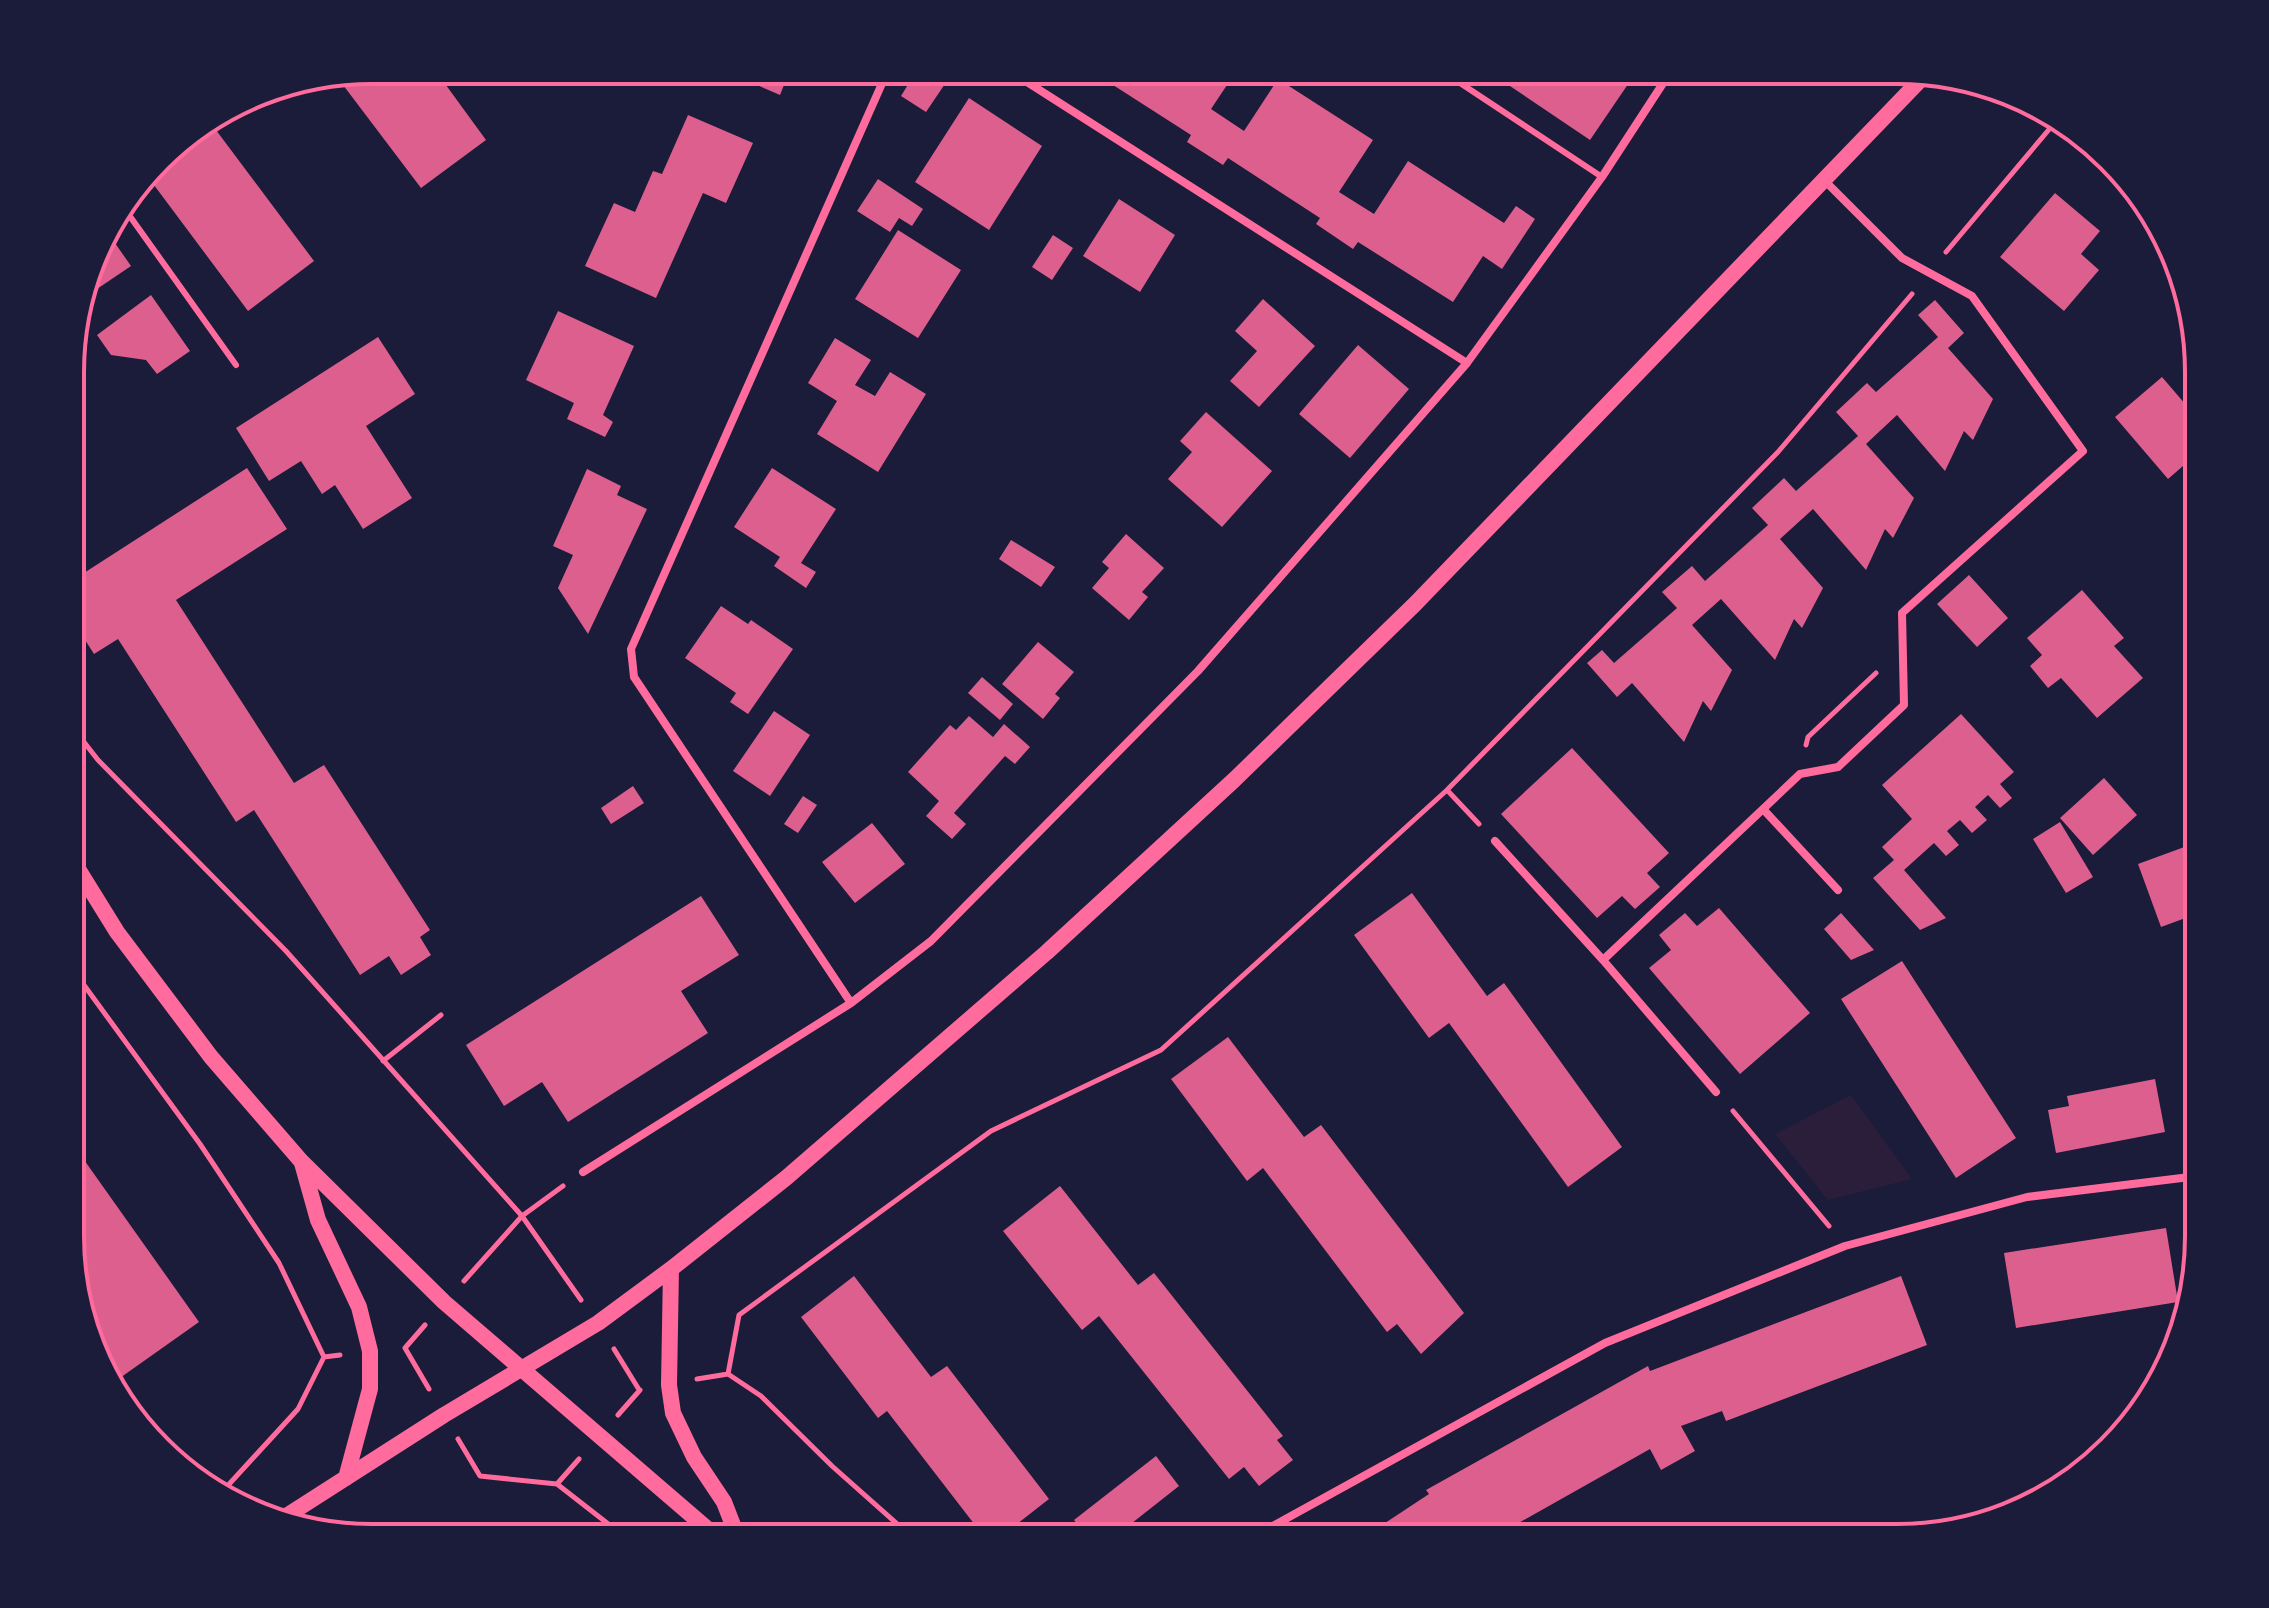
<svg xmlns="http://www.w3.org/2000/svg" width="2269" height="1608" viewBox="0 0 2269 1608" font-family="'Libre Baskerville',serif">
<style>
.green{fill:#2a1e3b}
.building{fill:#dd5f8e}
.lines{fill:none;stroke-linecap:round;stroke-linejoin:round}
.path{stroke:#ff6b9d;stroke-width:5}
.service{stroke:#ff6b9d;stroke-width:6}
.minor{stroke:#ff6b9d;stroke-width:8}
.secondary{stroke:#ff6b9d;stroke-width:16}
.rim{fill:none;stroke:#ff6b9d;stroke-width:4}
</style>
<rect width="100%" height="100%" fill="#1b1b3a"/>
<path class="green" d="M1851 1095 1912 1179 1828 1200 1775 1134Z"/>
<path class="building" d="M372 70H435L486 140 421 188 337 77Z
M722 70H790L780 95Z
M917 70H944L951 75 926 112 901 96Z
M1076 70H1237L1211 109 1244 131 1278 79 1373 140 1339 192 1374 214 1408 161 1504 223 1516 206 1535 219 1502 269 1483 256 1453 302 1358 242 1353 249 1316 224 1320 218 1228 158 1223 165 1187 142 1191 135 1099 76 1094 83Z
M1507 70H1596L1637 71 1590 140 1501 80Z
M969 98 1042 146 989 230 915 182Z
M688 115 753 143 726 203 703 193 656 298 585 266 614 203 635 212 653 171 662 174Z
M210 122 314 261 248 311 148 177 173 145Z
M878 179 923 209 912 226 899 218 890 232 857 211Z
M2055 193 2100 231 2081 254 2099 270 2064 311 2000 257Z
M1119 199 1175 235 1140 292 1083 256Z
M898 230 961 270 918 338 855 299Z
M108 233 131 266 97 289 89 278 101 238Z
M1053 235 1073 248 1052 280 1032 267Z
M151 295 190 351 157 374 146 360 111 355 97 335Z
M1263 299 1315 346 1259 407 1230 381 1257 351 1235 331Z
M1935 300 1964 333 1948 348 1993 399 1973 440 1964 431 1945 471 1897 415 1866 444 1914 498 1893 538 1885 529 1866 570 1813 509 1780 539 1823 588 1802 628 1794 619 1775 660 1721 599 1692 625 1732 670 1711 711 1703 701 1684 742 1632 683 1617 697 1587 663 1602 650 1614 663 1677 608 1662 592 1692 566 1705 581 1768 525 1752 508 1784 478 1796 491 1858 436 1836 412 1867 383 1876 392 1938 337 1918 315Z
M558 311 634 346 603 415 613 422 605 437 567 419 574 403 526 380Z
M378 337 415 394 366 426 412 498 363 529 335 485 322 494 301 461 269 481 236 428Z
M835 338 871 360 855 385 875 396 890 372 926 394 878 472 817 434 837 401 808 383Z
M1358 345 1409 389 1350 458 1299 414Z
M2162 377 2198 419V453L2168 479 2115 417Z
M1206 412 1272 471 1222 527 1168 479 1192 452 1180 441Z
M247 468 287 529 176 600 294 783 324 765 430 930 420 937 431 955 401 975 389 956 360 975 254 810 236 822 118 639 94 654 73 621V580Z
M772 468 836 509 801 563 816 572 806 588 774 566 780 557 734 527Z
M587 469 621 486 617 495 647 509 588 634 558 588 573 555 553 546Z
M2198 513V541L2184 523Z
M1126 534 1164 568 1142 592 1148 597 1129 620 1092 588 1109 568 1102 562Z
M1011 540 1055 567 1041 587 999 559Z
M1969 575 2008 618 1977 647 1937 604Z
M2082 590 2124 638 2114 646 2143 678 2097 718 2061 678 2048 688 2030 666 2042 655 2027 638Z
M721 606 748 624 751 620 793 649 748 714 730 702 736 693 685 658Z
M1038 642 1074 672 1055 694 1060 698 1043 719 1002 684Z
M982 677 1013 704 1000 720 968 693Z
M774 711 810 735 770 796 733 771Z
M1961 714 2014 772 2000 784 2012 798 2000 808 1988 795 1975 807 1987 820 1972 833 1960 820 1947 831 1959 845 1946 856 1934 843 1904 870 1946 918 1920 930 1873 878 1894 860 1882 847 1912 819 1882 785Z
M969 716 993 737 1004 724 1030 747 1015 764 1005 756 954 813 966 824 952 839 926 816 939 801 908 772 950 725 956 730Z
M1572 748 1669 853 1647 873 1660 887 1635 909 1622 896 1597 918 1501 814Z
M2104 778 2137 815 2093 855 2060 818Z
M633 786 644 803 611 824 601 808Z
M803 796 817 805 798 833 784 824Z
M2060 822 2093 877 2066 893 2033 839Z
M872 823 905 864 855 903 822 862Z
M2198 842V934L2191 916 2161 927 2138 864Z
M1412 893 1487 996 1504 983 1622 1147 1568 1187 1449 1023 1429 1038 1354 935Z
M701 896 739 955 681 991 708 1033 568 1122 542 1082 504 1106 466 1045Z
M1719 908 1810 1013 1740 1074 1649 968 1671 950 1659 935 1685 913 1697 926Z
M1841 913 1874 950 1851 960 1824 929Z
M1902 961 2016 1138 1956 1178 1841 999Z
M1228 1037 1304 1137 1321 1125 1464 1313 1421 1354 1397 1324 1387 1332 1263 1168 1247 1181 1171 1079Z
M2155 1079 2165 1132 2056 1153 2048 1110 2069 1106 2067 1096Z
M82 1157 199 1322 110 1385 73 1275V1164Z
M1060 1186 1138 1285 1154 1273 1283 1436 1277 1440 1293 1460 1259 1486 1244 1467 1229 1479 1099 1316 1082 1330 1003 1231Z
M2166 1228 2178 1302 2016 1328 2004 1253Z
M854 1276 931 1377 947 1366 1049 1499 999 1538H985L887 1411 878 1418 801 1317Z
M1901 1276 1927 1345 1726 1421 1722 1411 1681 1426 1695 1451 1661 1470 1650 1449 1492 1538H1453L1445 1522 1419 1538H1386L1379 1527 1429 1494 1426 1490 1648 1366 1650 1371Z
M1156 1456 1179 1486 1113 1538H1088L1074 1520Z"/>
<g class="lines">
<path class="path" d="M1946 252 2057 120
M73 728 98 760 286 951 522 1216 563 1186
M1806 745 1808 737 1876 673
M1447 790 1479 824
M73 970 200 1144 279 1263 324 1357 340 1355
M383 1061 441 1015
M1733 1111 1829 1226
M464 1281 522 1216 581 1300
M425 1325 405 1348 429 1389
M614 1349 638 1388
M728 1374 739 1315 991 1131 1161 1050 1447 790 1778 452 1912 294
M697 1379 728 1374 761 1396 832 1466 913 1538
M618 1415 640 1390
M458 1439 480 1476 557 1484 579 1459
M557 1484 625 1537
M221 1493 298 1409 324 1357"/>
<path class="service" d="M1459 70 1454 79 1602 177
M124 208 236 365"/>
<path class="minor" d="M1008 70 1467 363
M1763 809 1838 890
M1495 841 1603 960 1800 774 1838 767 1904 705 1902 613 2083 451 1972 296 1902 258 1823 179
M1603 960 1716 1092
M851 1003 634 677 631 649 888 70
M583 1172 851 1003 931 941 1198 671 1467 363 1602 177 1671 71
M1237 1538 1271 1527 1605 1343 1845 1246 2027 1197 2198 1176"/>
<path class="secondary" d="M73 861 117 932 211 1057 301 1161 444 1302 718 1538
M302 1163 318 1220 359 1307 370 1351V1389L346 1478
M671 1269 669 1385 673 1413 694 1457 724 1502 738 1538
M277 1522 444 1415 598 1323 671 1269 786 1178 1047 952 1234 780 1415 604 1927 73"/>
</g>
<path d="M0 0H2269V1608H0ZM372 84H1897A288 288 0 0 1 2185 372V1236A288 288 0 0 1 1897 1524H372A288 288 0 0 1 84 1236V372A288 288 0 0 1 372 84Z" fill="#1b1b3a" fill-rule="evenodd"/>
<path class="rim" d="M372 84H1897A288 288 0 0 1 2185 372V1236A288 288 0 0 1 1897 1524H372A288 288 0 0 1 84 1236V372A288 288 0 0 1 372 84Z"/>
</svg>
